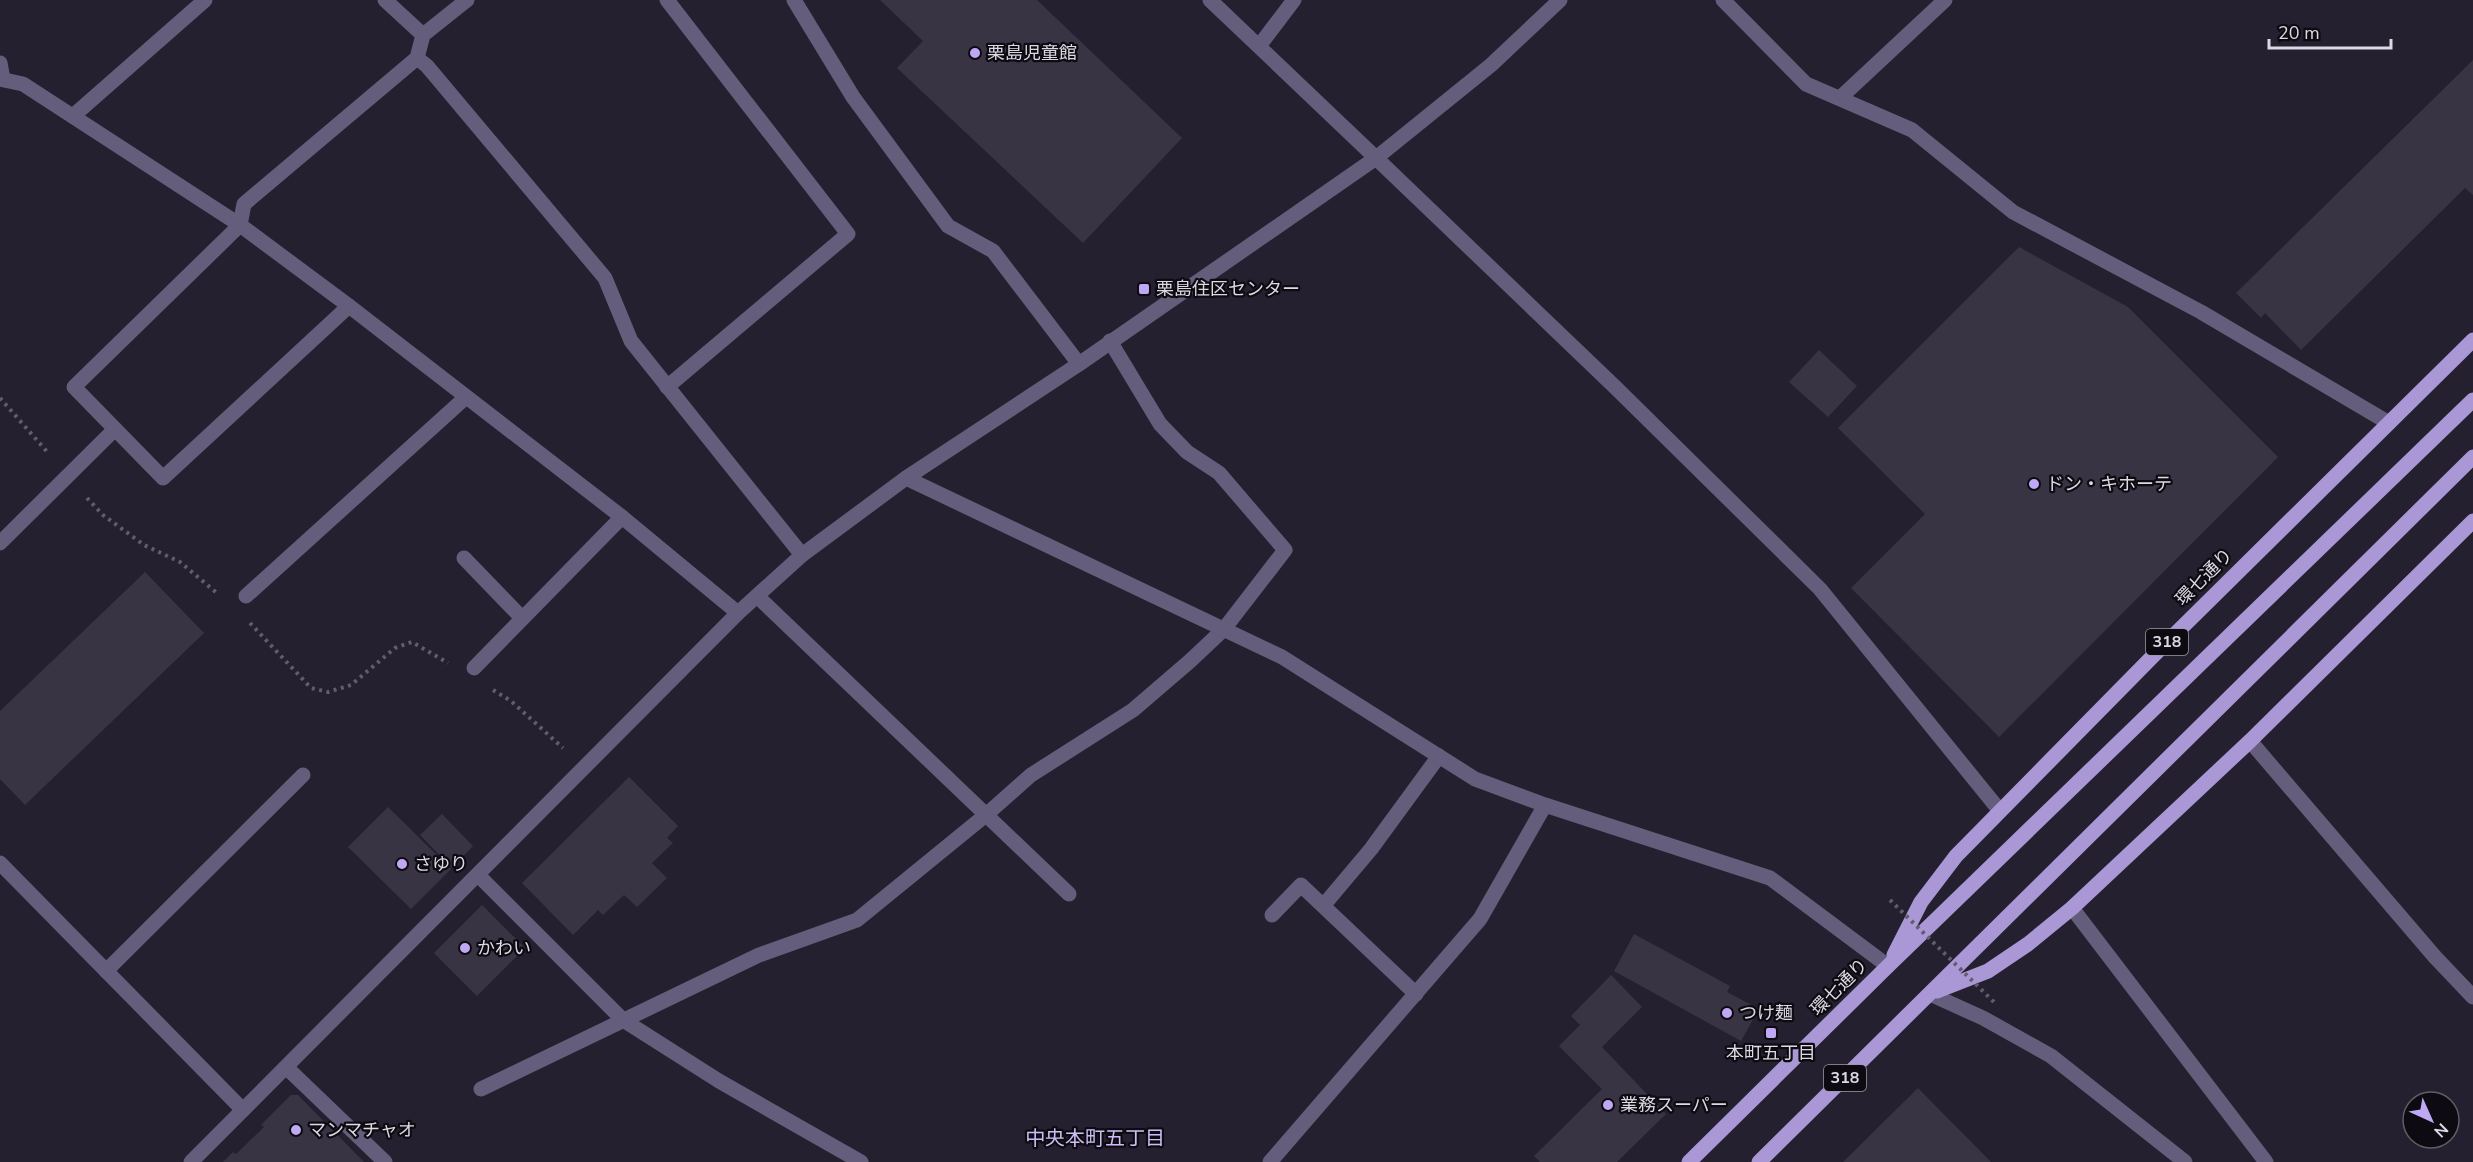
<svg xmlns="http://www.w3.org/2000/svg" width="2473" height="1162" viewBox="0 0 2473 1162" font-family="'Nunito Sans','Noto Sans JP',sans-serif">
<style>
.building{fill:#383444}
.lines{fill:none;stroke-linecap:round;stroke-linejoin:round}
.path{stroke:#615d6a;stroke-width:4;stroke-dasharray:3 4.5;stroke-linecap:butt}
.service{stroke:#655d7c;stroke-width:15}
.minor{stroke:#655d7c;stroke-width:15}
.tertiary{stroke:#655d7c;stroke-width:15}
.primary{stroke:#a997d6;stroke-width:15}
.path-bridge{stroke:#615d6a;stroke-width:4;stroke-dasharray:3 4.5;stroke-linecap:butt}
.poi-dot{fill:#bfa9f4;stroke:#0d0b11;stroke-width:2}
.labels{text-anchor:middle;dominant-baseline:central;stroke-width:4.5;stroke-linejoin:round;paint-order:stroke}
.shield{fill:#0d0b11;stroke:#9e9ba4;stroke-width:1.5}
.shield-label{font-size:16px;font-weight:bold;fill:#dcd9e3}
.poi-label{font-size:18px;fill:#dcd9e3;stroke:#0d0b11;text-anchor:start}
.street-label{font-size:18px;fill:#dcd9e3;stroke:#0d0b11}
.neighbourhood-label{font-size:20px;fill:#ccbdf5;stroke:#0d0b11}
</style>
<rect width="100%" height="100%" fill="#24202f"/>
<path class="building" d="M880 0H1037L1182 138 1083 243 897 68 923 41Z
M2473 60V195L2465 188 2301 350 2265 313 2261 318 2236 293Z
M2019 247 2128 307 2278 457 1999 737 1851 588 1925 514 1838 428Z
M1819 350 1857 386 1828 417 1789 382Z
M145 572 204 633 25 805 0 779V711Z
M629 777 678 826 667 838 673 843 652 863 667 878 637 907 624 895 603 915 598 910 573 935 522 883Z
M388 807 451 869 411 909 348 847Z
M442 814 473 846 452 868 420 835Z
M482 905 525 948 477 996 434 953Z
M1634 934 1730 986 1727 992 1759 1009 1741 1041 1614 971Z
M1611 975 1642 1007 1602 1047 1666 1114 1617 1162H1540L1534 1156 1602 1089 1559 1046 1580 1025 1571 1016Z
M1918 1088 1991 1162H1843Z
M291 1095H298L364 1162H223L233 1152 236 1154 264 1127 261 1125Z"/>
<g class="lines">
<path class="path" d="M0 398 49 454
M87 498 103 515 144 545 180 562 218 594
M250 623 311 688 328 692 351 685 395 648 412 642 448 663
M493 690 511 701 563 748"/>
<path class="service" d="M667 0 848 234 667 387
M794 0 853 97 948 226 993 251 1079 364
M1259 46 1294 0
M1840 98 1945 0
M73 116 205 0
M240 225 74 387 163 478 349 306
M0 543 115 429
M464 558 521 617
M246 596 465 398
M758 597 1069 894
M474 668 622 517
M1323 906 1371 849 1439 756
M1272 915 1301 885 1416 994
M106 971 303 775
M481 1089 759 955 857 920 987 814 1031 775 1133 710 1190 661 1224 629 1285 550 1219 473 1187 452 1160 424 1110 341"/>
<path class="minor" d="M385 0 423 35
M1723 0 1806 84 1912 130 2013 212 2201 312 2389 423
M417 58 427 66 605 278 631 341 802 555
M0 63 3 79
M0 79 23 84 240 225 349 306 622 517 738 613
M1376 158 1615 387 1820 589 2000 811
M240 225 244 204 417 58 423 35 467 0
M906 478 1282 657 1475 779 1545 805 1770 878 1888 966
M2250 741 2435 957 2473 997
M0 863 243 1110
M478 875 623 1020 719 1081 861 1162
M2072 908 2266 1162
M1930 994 1983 1018 2051 1056 2185 1162
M287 1068 385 1162
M1270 1162 1480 919 1545 805"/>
<path class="tertiary" d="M1210 0 1376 158
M191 1162 738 613 802 555 906 478 1079 364 1376 158 1491 65 1560 0"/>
<path class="primary" d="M1894 955 1921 902 1956 856 2157 652 2473 340
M1937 991 1988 971 2028 944 2072 908 2250 741 2473 521
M1689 1162 1888 966 2473 400
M1759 1162 2473 457"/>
<path class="path-bridge" d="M1890 900 1997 1005"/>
</g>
<g class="poi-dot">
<circle cx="975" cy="53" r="6"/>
<rect x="1138" y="283" width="12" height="12" rx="3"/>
<circle cx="2034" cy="484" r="6"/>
<circle cx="402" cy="864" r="6"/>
<circle cx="465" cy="948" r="6"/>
<circle cx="1727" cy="1013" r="6"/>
<rect x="1765" y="1027" width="12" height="12" rx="3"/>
<circle cx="1608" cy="1105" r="6"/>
<circle cx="296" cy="1130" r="6"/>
</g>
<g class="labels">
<g class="shield">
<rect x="2146" y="629" width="42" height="26" rx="4.5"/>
<rect x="1824" y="1065" width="42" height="26" rx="4.5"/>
</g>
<g class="shield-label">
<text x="2167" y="642">318</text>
<text x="1845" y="1078">318</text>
</g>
<g class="poi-label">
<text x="987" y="53">栗島児童館</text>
<text x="1156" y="289">栗島住区センター</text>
<text x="2046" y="484">ドン・キホーテ</text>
<text x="414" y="864">さゆり</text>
<text x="477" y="948">かわい</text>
<text x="1739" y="1013">つけ麺</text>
<text x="1771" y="1053" text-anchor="middle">本町五丁目</text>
<text x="1620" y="1105">業務スーパー</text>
<text x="308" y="1130">マンマチャオ</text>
</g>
<g class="street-label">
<text transform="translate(2204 577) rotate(-45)">環七通り</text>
<text transform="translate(1839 987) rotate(-45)">環七通り</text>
</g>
<g class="neighbourhood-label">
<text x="1095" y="1138">中央本町五丁目</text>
</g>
</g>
<g transform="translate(2431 1120) rotate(135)"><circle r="28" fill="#0d0b11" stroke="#605d65" stroke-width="1.5"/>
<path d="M0-4.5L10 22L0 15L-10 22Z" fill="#bfa9f4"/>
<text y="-9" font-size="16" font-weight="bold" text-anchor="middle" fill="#dcd9e3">N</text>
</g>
<path d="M2269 39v9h122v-9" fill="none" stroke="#dcd9e3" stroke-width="3"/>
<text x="2278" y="39" font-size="18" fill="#dcd9e3" stroke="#0d0b11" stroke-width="4.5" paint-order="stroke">20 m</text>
</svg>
